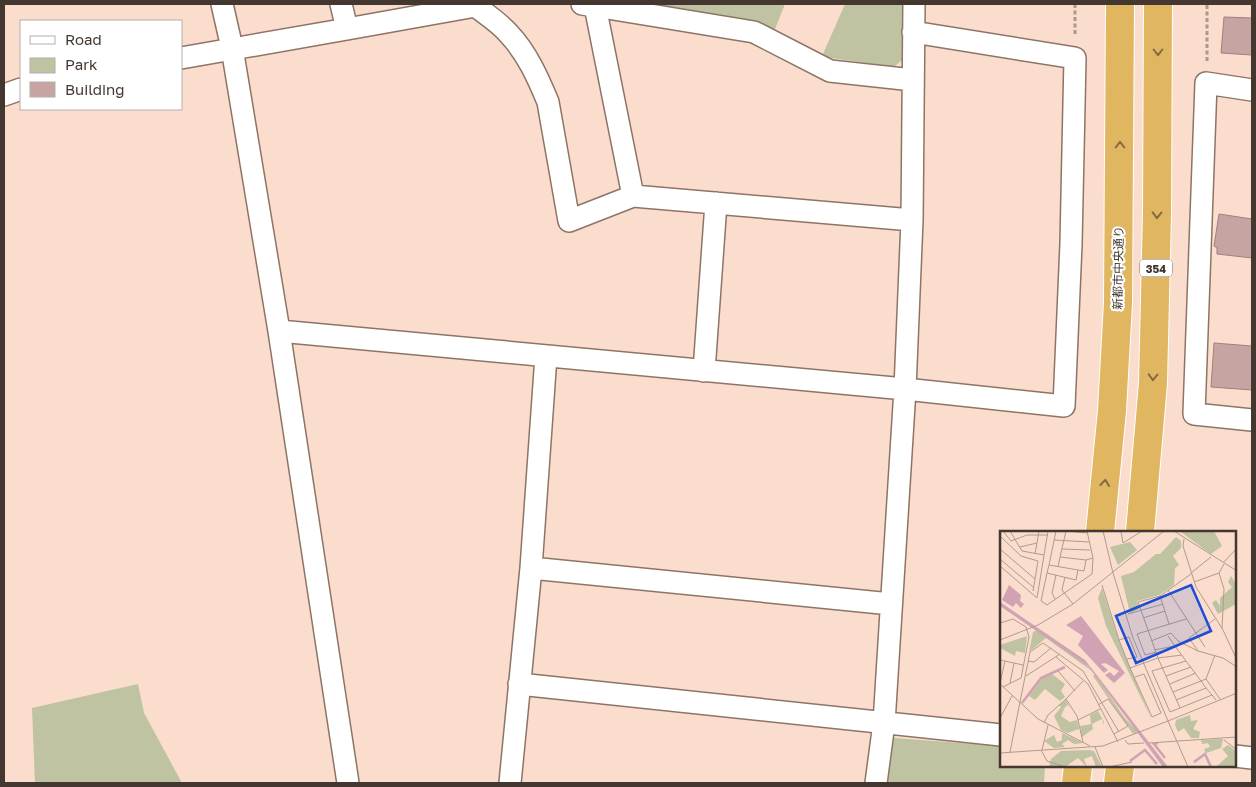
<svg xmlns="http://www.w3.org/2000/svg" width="1256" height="787" viewBox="0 0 1256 787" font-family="'Golos Text','Noto Sans JP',sans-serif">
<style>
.green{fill:#bfc3a1}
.building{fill:#c6a4a2;stroke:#a0807e}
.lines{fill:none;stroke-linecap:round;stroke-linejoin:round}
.street-casing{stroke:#8e7465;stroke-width:24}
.highway-casing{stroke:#fff;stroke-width:30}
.path{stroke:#ae988b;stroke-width:3;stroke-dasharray:4 2.5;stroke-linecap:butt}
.street{stroke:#fff;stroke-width:21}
.highway{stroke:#e1b661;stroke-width:28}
.oneway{stroke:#826a44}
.labels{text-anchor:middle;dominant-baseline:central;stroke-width:4;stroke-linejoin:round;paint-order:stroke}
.shield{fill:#fff;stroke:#7b736e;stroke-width:1}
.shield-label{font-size:11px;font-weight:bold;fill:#433730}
.street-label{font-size:12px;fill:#433730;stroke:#fff}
.inset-river{fill:none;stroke:#d1a2b4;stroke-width:2.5}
.inset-road{fill:none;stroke:#b19b8e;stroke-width:1}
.view{fill:#1d4ed8;fill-opacity:0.15;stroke:#1d4ed8;stroke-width:2.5}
.inset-edge{fill:none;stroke:#433730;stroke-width:2.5}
</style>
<rect width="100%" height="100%" fill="#faddcc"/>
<path class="green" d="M650 4H785L775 29 746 20Z
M845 4H902V60L894 67 831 58 823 54Z
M138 684 144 713 182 783H35L32 708Z
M894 738 1001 746V766H1045L1044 783H881L885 744Z"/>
<path class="building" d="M1224 17 1252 18V55L1221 53Z
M1219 214 1252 219V258L1217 254V248L1214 246Z
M1214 343 1252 346V390L1211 387Z"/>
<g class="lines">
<defs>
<path id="street" d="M222 4 232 48 279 331 348 783
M473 4C485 14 499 22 509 34 527 53 538 78 548 102L569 221 633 196 912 220
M582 4 595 6 633 196
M594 4 595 6 754 32 830 71 913 80
M347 29 470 7 476 4
M181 58 347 29 341 4
M1252 90 1206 83 1194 414 1252 420
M4 95 21 89
M279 331 905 389 1064 406 1071 244 1075 58 913 32
M704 371 716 203
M531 568 891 604
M519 684 1001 735
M1235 756 1252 758
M510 783 531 568 546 356
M876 783 884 723 905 389 912 220 914 4"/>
<path id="highway" d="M1100 532 1112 411 1118 303 1120 4
M1140 532 1153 383 1157 213 1158 4
M1076 783 1078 766
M1118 783 1120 766"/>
</defs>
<use href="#street" class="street-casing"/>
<use href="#highway" class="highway-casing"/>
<path class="path" d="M1075 4V36
M1207 61V4"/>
<use href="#street" class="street"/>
<use href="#highway" class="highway"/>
</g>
<defs><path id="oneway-chevron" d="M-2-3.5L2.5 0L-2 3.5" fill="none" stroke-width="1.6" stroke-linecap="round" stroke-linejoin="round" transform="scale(1.25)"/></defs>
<g class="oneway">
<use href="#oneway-chevron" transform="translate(1158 52) rotate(90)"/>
<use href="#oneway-chevron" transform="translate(1120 145) rotate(-90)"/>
<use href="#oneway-chevron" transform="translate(1157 215) rotate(91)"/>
<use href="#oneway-chevron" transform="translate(1153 377) rotate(92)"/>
<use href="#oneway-chevron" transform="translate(1105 483) rotate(-84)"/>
</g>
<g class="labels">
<rect class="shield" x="1140" y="259.5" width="32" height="17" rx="4"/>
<g class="shield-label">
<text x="1156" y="268">354</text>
</g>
<g class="street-label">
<text transform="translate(1118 268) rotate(-89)">新都市中央通り</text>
</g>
</g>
<g transform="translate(1000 531)">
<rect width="236" height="236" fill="#faddcc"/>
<path d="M214 0 222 15 211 23 181 1ZM176 6 181 10V17L173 25 179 34 175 37 174 54 159 64 137 70 139 78 130 82 121 45 134 41 156 23H160ZM130 11 137 19 118 34 110 16ZM231 45 236 53V73L218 83 212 72 216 69 220 75V67L232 56 228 51ZM102 57 118 107 151 187 106 95 98 67ZM37 99 80 127 93 141 46 107 29 121 33 101ZM27 105 25 122 16 120 15 125 0 117V114ZM52 143 65 153 61 160 65 166 60 170 45 158 35 169 29 165 41 148ZM95 143 124 186 138 201 133 203 93 145ZM66 169 70 177 68 174 65 176 61 185 70 191 77 189 79 198 68 202 61 199 54 185 61 176 59 174ZM98 180 104 191V194L102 188 92 193 93 198 82 206 80 195 91 193 90 184ZM190 184 191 190 198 189 193 198 200 201 199 207H191L184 197 178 201 175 194 176 189ZM62 202 83 212 74 213 68 209 62 213 65 216 54 217 44 210 54 204 57 211 62 209ZM223 208 221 217 206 222 204 218 210 216 208 212 202 213 201 209ZM228 214 236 220V236H216L228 225 222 218ZM89 219 94 220 102 236H96L92 225 84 228 87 236 78 227 65 236H49L51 228 61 220Z" fill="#bfc3a1"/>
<path d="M9 54 21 64 20 70 24 73 21 77 16 72 13 76 2 69ZM0 71 85 129 168 236H163L88 135 0 75ZM81 85 125 142 114 152 105 144 110 141 114 145 119 140 105 132 101 133 108 139 104 142 78 114 83 105 66 94Z" fill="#d1a2b4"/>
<path class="inset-river" d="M22 172 41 147 65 136M158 212 154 213 165 227M130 230 145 219 157 233M194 231 205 223 211 236"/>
<path class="inset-road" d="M3 0 11 10 27 4H48M10 0 22 20 44 24M56 0 49 34 84 40 86 29M66 0 88 2M103 0 113 42M121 0 123 12 142 0M174 0 237 40M0 5 21 25 38 30 33 60M184 8 183 15 196 56 223 99 237 129M54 9 89 11M20 16 37 12M0 18 35 48M62 18 90 19M35 23 39 0M60 26 66 0M0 28 33 56M223 32 237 17M49 34 47 42 76 49 78 39M0 35 37 67 48 0M58 36 60 26 86 29 93 27 87 0M47 42 41 70 47 74 92 43 93 27M113 42 133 107 168 190 237 162M191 42 211 26M219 42 224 58 222 97M65 46 62 59 73 73M194 51 219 42 224 33M102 54 119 109 130 137 152 186 161 182 144 143 135 146M168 59 205 116M160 65 169 93M55 68 52 62 56 44M128 83 163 73M143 87 165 80M215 88 189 107 198 120 223 127 237 136M0 92 13 88 26 96 29 106 21 147M168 105 175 115 189 108M0 109 38 94 73 73 164 0M119 109 129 106 137 126 127 128M151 110 171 102 178 110 198 120M154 119 175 115 186 130M156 121 145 124 137 103 186 88M182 124 158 127 138 71 160 65 191 43M56 126 88 153 118 211M0 129 23 134M28 130 34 131 51 117M130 137 158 127 180 177M58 140 75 160M26 145 60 123M166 145 191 136M206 148 215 124M0 152 5 130M10 152 14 132M0 153 38 188 90 215M170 153 196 142M3 156 21 147M173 161 206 148 220 168M212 164 170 181 152 140 186 130 201 150 206 157 212 164 216 169M66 168 83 150M176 169 206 157M98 174 108 168 128 195 114 203M0 187 12 165M78 189 100 178M44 192 48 184 66 168 77 185 83 211M125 209 128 213 144 212M224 209 237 219M149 212 237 206M95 216 103 236M41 219 47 230 65 236M42 219 48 194M10 221 30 121 43 112 83 140 119 201M0 222 103 215 168 190 188 236M109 236 132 231"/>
<path class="view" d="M191 54 211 100 136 132 116 85Z"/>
<rect width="236" height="236" class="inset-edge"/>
</g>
<rect width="1256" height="787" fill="none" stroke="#433730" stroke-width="10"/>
<rect x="20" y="20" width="162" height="90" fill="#ffffff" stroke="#b4afac"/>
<rect x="30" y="36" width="25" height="8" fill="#ffffff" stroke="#b4afac"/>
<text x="65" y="45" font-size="15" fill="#433730">Road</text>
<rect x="30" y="58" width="25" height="15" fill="#bfc3a1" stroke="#b4afac"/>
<text x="65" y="70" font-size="15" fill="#433730">Park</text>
<rect x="30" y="82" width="25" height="15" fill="#c6a4a2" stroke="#b4afac"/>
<text x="65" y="95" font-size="15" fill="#433730">Building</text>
</svg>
